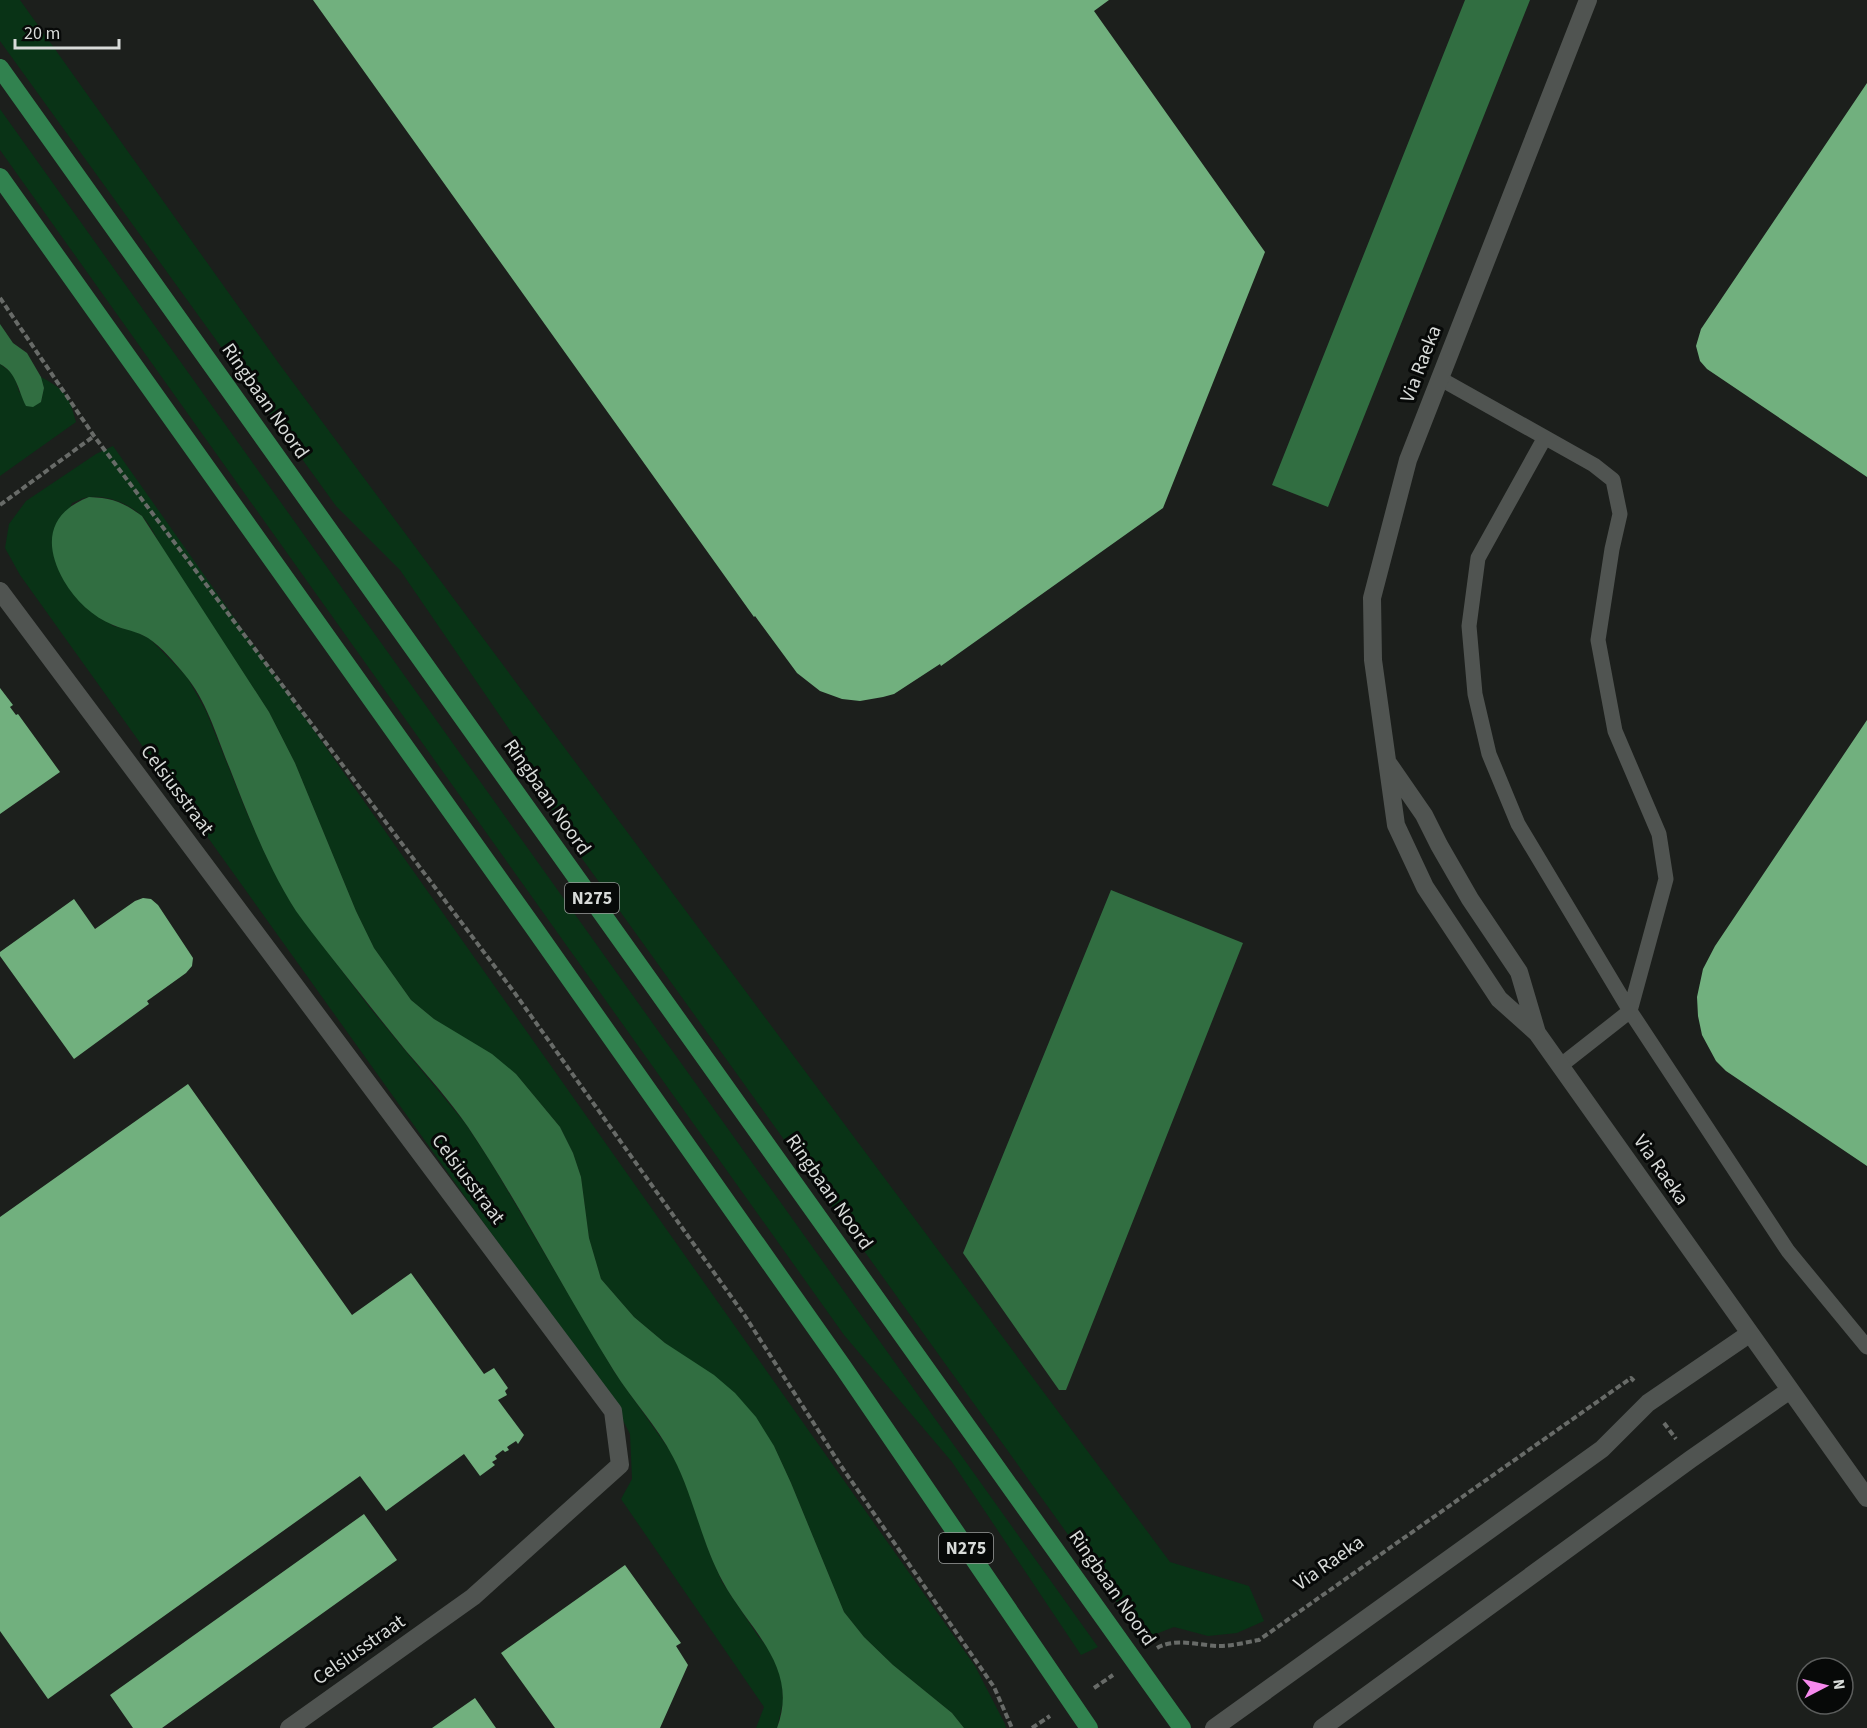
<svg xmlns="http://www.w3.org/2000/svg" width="1867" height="1728" viewBox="0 0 1867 1728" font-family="'Source Sans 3',sans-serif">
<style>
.green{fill:#093316}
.water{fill:#316e41}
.building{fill:#71b07e}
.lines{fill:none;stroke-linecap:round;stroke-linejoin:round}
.path{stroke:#686b68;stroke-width:4;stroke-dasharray:6 3;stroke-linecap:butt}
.service{stroke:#505451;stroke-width:15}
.minor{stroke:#505451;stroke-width:18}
.primary{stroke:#31824f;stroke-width:18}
.labels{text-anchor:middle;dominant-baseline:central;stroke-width:6;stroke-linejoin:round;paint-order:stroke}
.shield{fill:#070908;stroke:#999c9a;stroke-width:1.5}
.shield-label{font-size:18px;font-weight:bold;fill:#d8dbd9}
.street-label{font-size:20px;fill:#d8dbd9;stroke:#070908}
</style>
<rect width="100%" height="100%" fill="#1c1f1c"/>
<path class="green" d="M0 0H20L280 365 1170 1562 1249 1586 1264 1621 1237 1633 1208 1636 1174 1627 1143 1639 563 832 520 745 400 570 336 506 0 41Z
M0 109 1098 1647 1081 1655 952 1462 844 1335 0 150Z
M0 364 14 375 19 392 41 402 44 388 41 377C65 390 69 395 76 422L0 476Z
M113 446 975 1666 1005 1724 1006 1728H964L952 1713 893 1665 864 1637 844 1612 791 1483 774 1446 665 1343 634 1317 601 1279 589 1238 581 1177 573 1153 560 1127 516 1074 434 1019 411 1000 374 948 356 911 295 763 269 712 163 550C157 539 151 526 143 517 130 504 108 495 90 497 84 497 78 501 72 503L54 553 64 580 113 626 134 631 150 639 187 677 206 711 246 811 267 858 298 913 370 1008 465 1123 490 1161 615 1373 673 1455 688 1489 708 1549 722 1582 758 1636 772 1653 778 1667 782 1683 783 1702 777 1728H756L764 1707 621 1499 632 1479 630 1434 617 1409 20 575 5 548 9 524 26 501 96 454Z"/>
<path class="water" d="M1465 0H1530L1328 507 1272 485Z
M0 324 13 343 27 353 41 377 44 388 41 402 33 407 26 406C18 390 17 373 0 364Z
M89 497C112 498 123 502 142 516L269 712 295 763 356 911 374 948 411 1000 434 1019 492 1054 516 1074 560 1127 573 1153 581 1177 589 1238 601 1279 634 1317 665 1343 714 1375 735 1393 756 1417 774 1446 791 1483 844 1612 864 1637 893 1665 952 1713 964 1728H777C800 1667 749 1630 723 1582 701 1542 694 1497 673 1457 657 1426 632 1400 614 1371 564 1291 521 1206 468 1127 450 1101 428 1076 407 1052 380 1019 354 986 328 953 317 939 306 925 296 911 268 867 249 818 230 769 217 738 207 701 185 675 175 663 162 647 148 638 137 631 125 630 113 625 93 617 75 600 64 581 43 544 48 513 89 497Z
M1111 890 1243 943 1066 1390H1059L963 1253Z"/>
<path class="building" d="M313 0H1109L1094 11 1265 252 1163 508 941 666 940 664 894 694 883 697 860 701 842 699 820 691 797 673 755 616 754 617Z
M1867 83V477L1707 369 1700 361 1696 346 1701 329Z
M0 688 13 705 10 707 16 715 18 714 60 772 0 814Z
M1867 720V1166L1726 1071 1716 1061 1702 1035 1698 1016 1697 997 1703 969 1715 946Z
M143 898 151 899 158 905 193 958 192 966 186 973 147 1001 149 1004 74 1059 0 956V952L74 899 95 929 135 901Z
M188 1084 352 1315 411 1273 484 1374 494 1368 508 1388 505 1391 507 1395 498 1400 524 1435 518 1444 516 1441 507 1447 509 1450 505 1452 503 1450 495 1456 497 1459 492 1462 495 1465 480 1476 464 1454 386 1511 360 1476 48 1699 0 1631V1217Z
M364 1514 397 1560 162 1728H133L110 1695Z
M625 1565 681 1643 676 1646 688 1665 660 1728H555L501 1653Z
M475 1698 496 1728H432Z"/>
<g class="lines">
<path class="path" d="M0 298 94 436 514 992 745 1316 841 1466 994 1687 1012 1728
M0 505 94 436
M1664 1423 1676 1439
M1157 1648C1176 1637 1200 1646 1220 1646 1233 1646 1247 1642 1259 1640L1631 1378 1634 1381
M1094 1688 1113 1675
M1032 1728 1050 1716"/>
<path class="service" d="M1439 378 1594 465 1613 480 1620 514 1612 549 1598 640 1615 731 1659 834 1666 879 1630 1011 1560 1066
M1544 439 1478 558 1469 626 1475 694 1489 754 1518 824 1630 1011 1788 1251 1867 1347"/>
<path class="minor" d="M1588 0 1408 460 1372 598 1373 660 1396 825 1425 887 1499 999 1537 1033 1867 1498
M0 591 613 1411 620 1465 473 1597 289 1728
M1388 763 1424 815 1439 845 1470 899 1519 972 1537 1033
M1214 1728 1602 1449 1648 1403 1749 1334
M1322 1728 1691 1459 1790 1390"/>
<path class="primary" d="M0 68 1182 1728
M0 177 534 928 843 1367 1089 1728"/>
</g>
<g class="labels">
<g class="shield">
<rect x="565" y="883" width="54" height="30" rx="4.5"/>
<rect x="939" y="1533" width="54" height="30" rx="4.5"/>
</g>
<g class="shield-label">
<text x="592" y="898">N275</text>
<text x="966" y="1548">N275</text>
</g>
<g class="street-label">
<text transform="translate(1421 364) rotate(-69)">Via Raeka</text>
<text transform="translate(265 401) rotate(55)">Ringbaan Noord</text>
<text transform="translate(177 790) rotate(53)">Celsiusstraat</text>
<text transform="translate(547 797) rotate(55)">Ringbaan Noord</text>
<text transform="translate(1661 1170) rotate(55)">Via Raeka</text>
<text transform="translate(468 1179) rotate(53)">Celsiusstraat</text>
<text transform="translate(829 1192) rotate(55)">Ringbaan Noord</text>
<text transform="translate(1329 1563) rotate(-35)">Via Raeka</text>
<text transform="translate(1112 1588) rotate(55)">Ringbaan Noord</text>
<text transform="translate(359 1650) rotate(-35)">Celsiusstraat</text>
</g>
</g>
<g transform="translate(1825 1686) rotate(83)"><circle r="28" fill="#070908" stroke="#5b5d5c" stroke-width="1.5"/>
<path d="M0-4.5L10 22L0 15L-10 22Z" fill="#f689ed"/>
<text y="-9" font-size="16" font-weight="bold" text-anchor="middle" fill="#d8dbd9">N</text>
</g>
<path d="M15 39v9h104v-9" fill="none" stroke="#d8dbd9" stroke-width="3"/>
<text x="24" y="39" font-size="18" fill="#d8dbd9" stroke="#070908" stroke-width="4.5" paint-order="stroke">20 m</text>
</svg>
